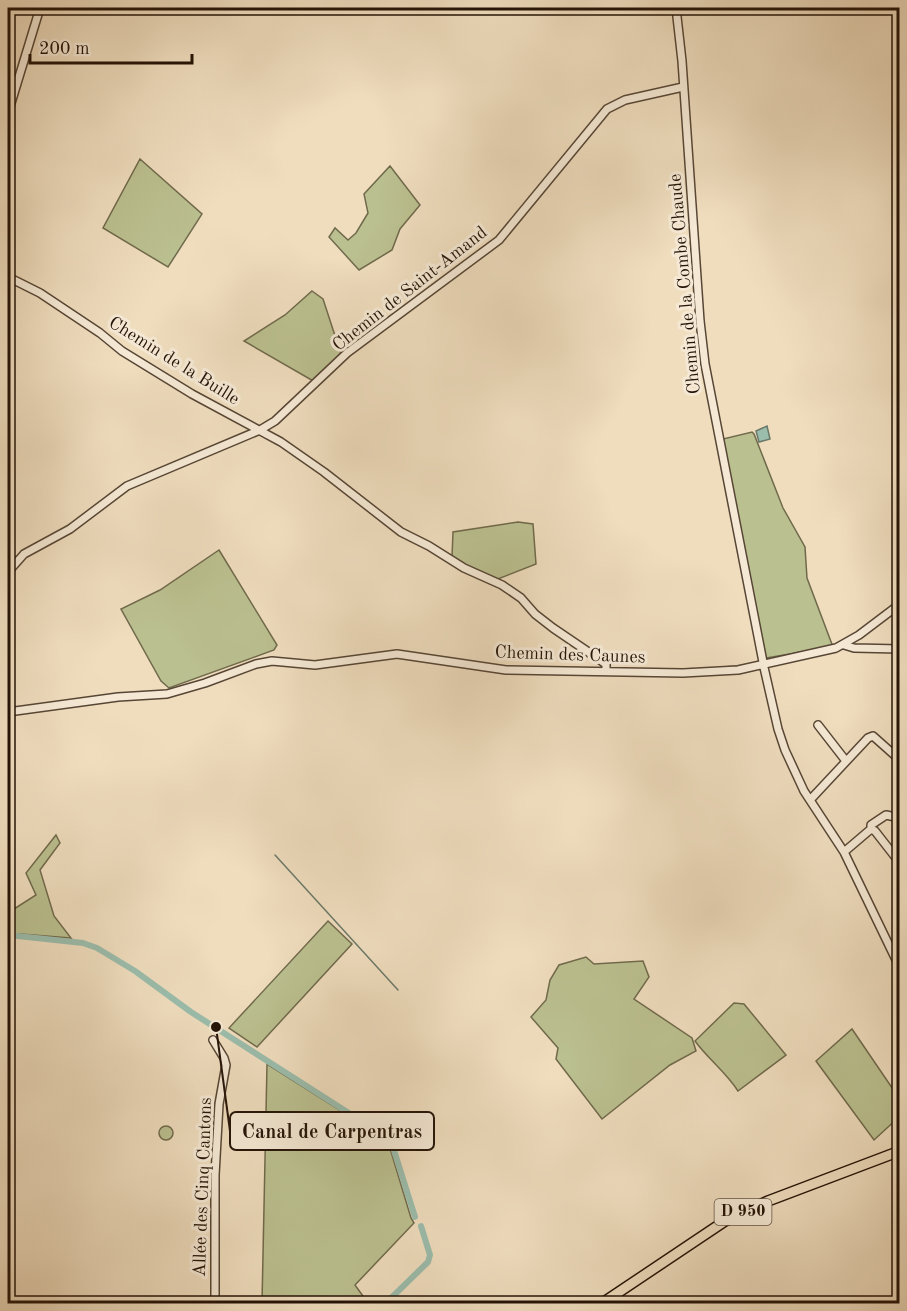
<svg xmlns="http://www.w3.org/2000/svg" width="907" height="1311" viewBox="0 0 907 1311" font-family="'Old Standard TT',serif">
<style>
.green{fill:#bbc090;stroke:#706a4c;stroke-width:1.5}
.water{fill:#9bbdac;stroke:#6b796a;stroke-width:1.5}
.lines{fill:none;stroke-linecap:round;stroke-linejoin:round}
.stream{stroke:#6b796a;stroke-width:1.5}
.canal{stroke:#9bbdac;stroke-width:6}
.minor-casing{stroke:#574635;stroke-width:10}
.major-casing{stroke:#241307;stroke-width:12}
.minor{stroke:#f5e9d5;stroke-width:7}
.major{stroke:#efddbe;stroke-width:9}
.labels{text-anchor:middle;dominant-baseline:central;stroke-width:6;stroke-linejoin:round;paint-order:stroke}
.shield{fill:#f5e9d5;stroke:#635345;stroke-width:1.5}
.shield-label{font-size:16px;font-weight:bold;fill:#241307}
.street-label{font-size:18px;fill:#241307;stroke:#f5e9d5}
.leader{fill:none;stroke:#241307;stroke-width:2}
.callout-dot{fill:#241307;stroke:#f5e9d5;stroke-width:2}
.callout{fill:#f5e9d5;stroke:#241307;stroke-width:2}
.callout-label{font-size:20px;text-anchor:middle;font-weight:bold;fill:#241307}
</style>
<rect width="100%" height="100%" fill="#efddbe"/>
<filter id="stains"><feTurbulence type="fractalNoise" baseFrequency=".00333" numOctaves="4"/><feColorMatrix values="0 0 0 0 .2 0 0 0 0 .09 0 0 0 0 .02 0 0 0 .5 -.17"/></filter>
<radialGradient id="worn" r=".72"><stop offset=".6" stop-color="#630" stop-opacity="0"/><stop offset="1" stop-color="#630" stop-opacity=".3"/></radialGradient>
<path class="green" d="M140 159 202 214 168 267 103 228Z
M390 166 420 205 400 229 392 250 359 270 329 237 335 228 348 240 356 233 368 213 364 194Z
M312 291 323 299 341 354 315 382 244 341 285 315Z
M752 432 754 434 783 508 805 547 807 578 833 647 766 658 723 439Z
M518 522 533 524 536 564 498 579 466 566 452 557 453 532Z
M219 550 277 645 274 650 169 688 161 681 121 609 160 590Z
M56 835 60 843 40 870 54 916 71 938 8 933V919L14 916V909L36 895 26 873Z
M328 921 352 944 257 1047 229 1028Z
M586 957 594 964 643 961 649 977 634 999 692 1038 696 1051 670 1065 602 1119 556 1059 558 1048 531 1017 546 1000 550 980 559 965Z
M734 1003 744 1004 786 1055 738 1091C726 1072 708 1059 695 1041Z
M852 1029 899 1098V1117L874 1140 816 1061Z
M267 1064 384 1138 389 1145 411 1218 414 1223 355 1285 368 1303H262Z
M159 1133a7 7 0 1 1 14 0a7 7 0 1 1-14 0Z"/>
<path class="water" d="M767 426 770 439 759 442 756 431Z"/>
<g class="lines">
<path class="stream" d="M784 656 800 652
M725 667 747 665
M275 855 398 990"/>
<path class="canal" d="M8 935 83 943 97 948 135 971 191 1012 380 1133 392 1144 415 1217
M385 1304 428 1262 430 1255 421 1226"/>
<defs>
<path id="minor" d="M676 8 682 61 700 321 705 364 763 662
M8 113 40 8
M8 277 40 293 100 333 122 351 192 394 281 442 324 472 401 532 429 546 464 568 502 585 521 598 535 614 553 628 606 664V671
M8 572 24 554 70 529 127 486 260 430 275 421 347 353 499 240 607 109 625 100 683 87
M844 645 854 648 900 649
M763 663 778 729 785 750 804 791 844 852 900 968
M8 712 118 697 167 694 205 683 256 664 272 661 315 665 397 654 506 670 683 673 738 670 836 648 859 635 900 604
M818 725 846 761
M810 800 868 738 873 736 900 760
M871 829V825L886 815 900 818
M844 852 871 829 875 831 900 863
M213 1040 224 1058 226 1065 219 1104 215 1175V1304"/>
<path id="major" d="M601 1304 725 1221 768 1201 900 1151"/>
</defs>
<use href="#minor" class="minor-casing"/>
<use href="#major" class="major-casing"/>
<use href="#minor" class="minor"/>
<use href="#major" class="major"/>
</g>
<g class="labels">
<rect class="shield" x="714.5" y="1199" width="57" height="26" rx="4.5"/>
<g class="shield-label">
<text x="743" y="1212">D 950</text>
</g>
<g class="street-label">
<text transform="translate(685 284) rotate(-95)">Chemin de la Combe Chaude</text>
<text transform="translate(410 289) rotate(-38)">Chemin de Saint-Amand</text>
<text transform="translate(174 361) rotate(32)">Chemin de la Buille</text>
<text transform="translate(570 655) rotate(2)">Chemin des Caunes</text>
<text transform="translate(203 1187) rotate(-88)">Allée des Cinq Cantons</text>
</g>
</g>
<path class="leader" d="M216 1027L230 1131"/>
<circle class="callout-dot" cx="216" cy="1027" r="6"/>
<rect class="callout" x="230" y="1112" width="204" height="38" rx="6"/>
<g class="callout-label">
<text x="332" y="1138">Canal de Carpentras</text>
</g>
<rect width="907" height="1311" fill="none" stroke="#efddbe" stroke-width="30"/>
<rect x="9" y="9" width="889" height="1293" fill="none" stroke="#241307" stroke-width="3"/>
<rect x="15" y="15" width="877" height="1281" fill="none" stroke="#241307" stroke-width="1.5"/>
<path d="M30 54v9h162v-9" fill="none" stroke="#241307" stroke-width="3"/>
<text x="39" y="54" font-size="18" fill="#241307" stroke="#f5e9d5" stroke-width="4.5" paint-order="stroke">200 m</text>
<rect width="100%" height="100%" filter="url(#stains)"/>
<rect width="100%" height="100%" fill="url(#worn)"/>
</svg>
